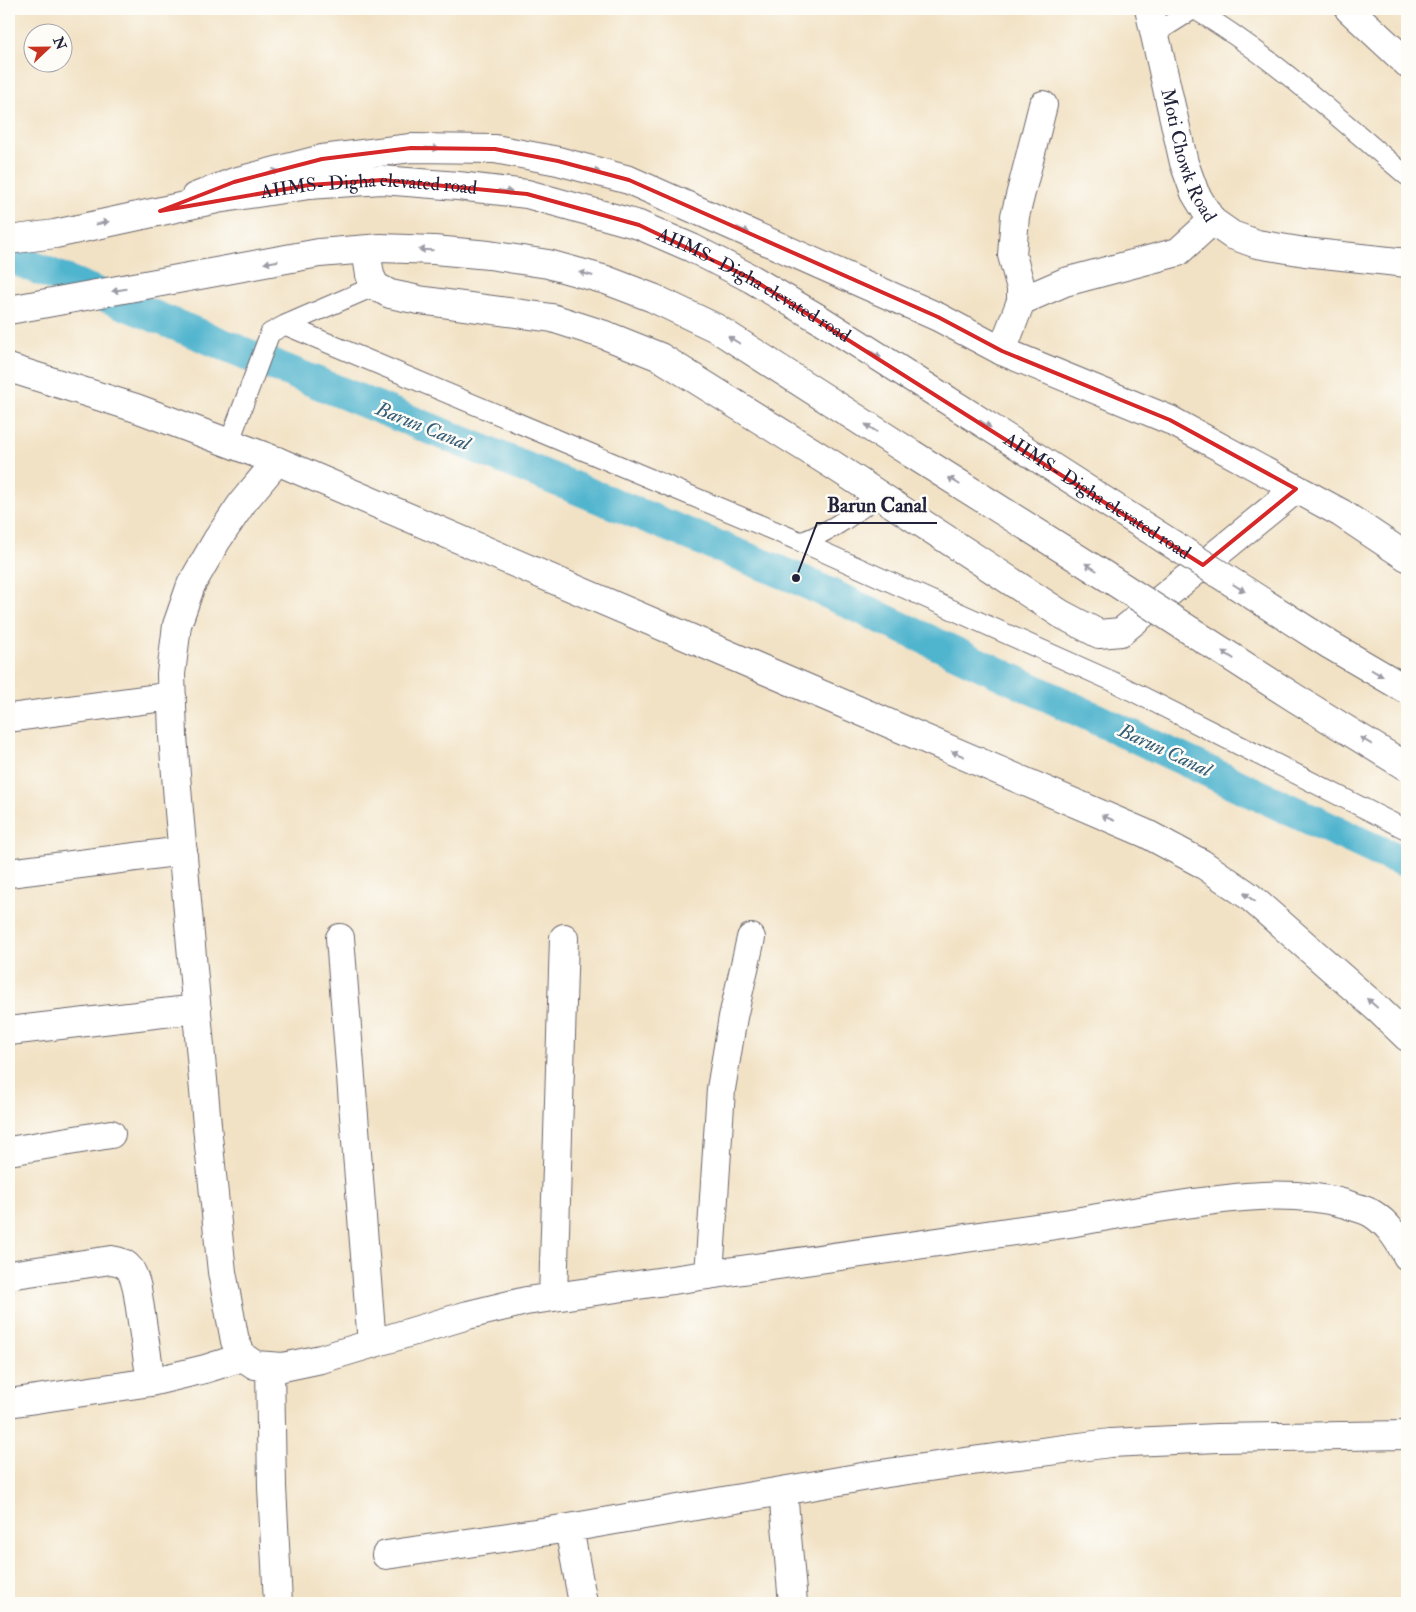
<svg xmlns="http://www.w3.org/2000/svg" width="1416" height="1612" viewBox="0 0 1416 1612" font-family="'IM FELL Double Pica',serif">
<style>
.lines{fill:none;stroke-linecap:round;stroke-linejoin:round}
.canal{stroke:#50b4ce;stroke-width:32}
.lane-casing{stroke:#6b656b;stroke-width:21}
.street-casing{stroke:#6b656b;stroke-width:30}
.secondary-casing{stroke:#6b656b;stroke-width:30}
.primary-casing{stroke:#6b656b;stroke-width:30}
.highway-casing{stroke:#6b656b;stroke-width:30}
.lane{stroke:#fff;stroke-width:19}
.street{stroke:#fff;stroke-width:28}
.secondary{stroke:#fff;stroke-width:28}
.primary{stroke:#fff;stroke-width:28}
.highway{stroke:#fff;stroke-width:28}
.highway-bridge-casing{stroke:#6b656b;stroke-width:30;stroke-linecap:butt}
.highway-bridge{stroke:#fff;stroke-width:28}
.oneway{fill:#9c9ca7}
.marked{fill:none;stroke:#d62828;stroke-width:4;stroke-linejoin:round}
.labels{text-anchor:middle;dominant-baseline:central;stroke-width:5;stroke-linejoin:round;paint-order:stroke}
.street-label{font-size:19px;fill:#22223b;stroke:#fdfcf7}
.water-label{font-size:20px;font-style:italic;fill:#345c76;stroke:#fdfcf7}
.leader{fill:none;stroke:#22223b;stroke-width:2}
.callout-dot{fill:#22223b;stroke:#fdfcf7;stroke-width:2}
.callout-label{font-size:20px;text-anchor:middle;font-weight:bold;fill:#22223b;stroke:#fdfcf7;stroke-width:5;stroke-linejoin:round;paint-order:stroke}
</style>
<rect width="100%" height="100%" fill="#fdfcf7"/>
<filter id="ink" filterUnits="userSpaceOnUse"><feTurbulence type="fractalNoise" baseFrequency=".02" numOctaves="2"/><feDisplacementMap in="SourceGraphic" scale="10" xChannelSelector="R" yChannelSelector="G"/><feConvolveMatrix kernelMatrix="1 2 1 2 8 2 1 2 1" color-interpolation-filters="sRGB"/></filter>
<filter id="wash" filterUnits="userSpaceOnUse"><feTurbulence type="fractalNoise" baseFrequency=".0096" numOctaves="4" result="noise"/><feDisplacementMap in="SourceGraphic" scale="20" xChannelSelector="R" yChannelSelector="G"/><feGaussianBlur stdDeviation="1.12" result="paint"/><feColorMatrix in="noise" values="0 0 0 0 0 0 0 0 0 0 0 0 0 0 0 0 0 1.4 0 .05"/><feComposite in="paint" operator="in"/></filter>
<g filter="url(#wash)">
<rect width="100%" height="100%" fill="#f2e2c5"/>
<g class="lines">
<path class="canal" d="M9 257 796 578 1376 850 1407 862"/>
</g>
</g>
<g filter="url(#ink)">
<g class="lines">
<defs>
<path id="lane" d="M1194 9C1271 55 1338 118 1407 176
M1154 34 1194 9
M285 325 801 542C834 530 852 515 879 495
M229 443 270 333 285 325 375 286
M801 542 1114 682 1407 830"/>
<path id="street" d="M1349 9 1407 63
M1021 301 1065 282 1178 252 1212 221
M1002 351 1021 301V288L1012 255 1015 216 1043 105
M277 461 243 502 217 540 191 585 177 625 171 674 173 736 178 800 208 1136 222 1272 235 1341 243 1357 255 1365 283 1367 321 1359 468 1315 526 1301 1070 1223C1107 1216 1143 1210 1179 1205 1234 1197 1292 1189 1346 1204 1354 1207 1363 1209 1371 1213 1388 1223 1398 1239 1407 1256
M9 718 172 696
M9 873 183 851
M340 938 372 1344
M9 1031 197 1009
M9 1151 111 1134
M9 1275 111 1260C130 1262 133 1272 137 1288L151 1382
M709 1275 721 1089 733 1017 751 938
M553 1297 564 938
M270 1366 272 1487 278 1603
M9 1403 151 1382 205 1369 243 1357
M783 1491 793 1603
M569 1528 583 1603
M386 1555 569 1528 874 1475 957 1463 1110 1443 1218 1438 1407 1435"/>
<g id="secondary">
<path id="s1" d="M1149 9 1184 163 1195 193 1212 221 1232 235 1257 244 1305 252 1407 263"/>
<path d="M195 197 234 182 322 159 411 148 495 149 558 161 629 180 938 317 1002 351 1170 420 1341 513 1407 557"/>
<path d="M366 250 370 275 375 286 390 294 419 300 552 318 605 335 660 357 833 465 1061 614 1099 634 1121 632 1296 489"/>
</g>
<path id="primary" d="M9 368 136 408 277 461 1147 834 1201 863 1249 896 1379 1010 1407 1037"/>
<g id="highway">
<path id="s2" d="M9 240 55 234 217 199 309 185 382 180 458 186 527 194 639 225 692 248 752 279 821 320 944 398"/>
<path d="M9 310 319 253 381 248 434 250 489 255 548 264 606 280 653 298 716 328 912 454"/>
</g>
</defs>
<use href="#lane" class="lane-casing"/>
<use href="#street" class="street-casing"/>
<use href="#secondary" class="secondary-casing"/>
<use href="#primary" class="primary-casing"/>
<use href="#highway" class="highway-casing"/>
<use href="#lane" class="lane"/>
<use href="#street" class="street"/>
<use href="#secondary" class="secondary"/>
<use href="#primary" class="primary"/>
<use href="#highway" class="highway"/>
<defs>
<g id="highway-bridge">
<path id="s3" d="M944 398 1330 645 1407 690"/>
<path d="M912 454 1104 575 1295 698 1407 767"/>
</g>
</defs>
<use href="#highway-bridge" class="highway-bridge-casing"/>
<use href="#highway-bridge" class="highway-bridge"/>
</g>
<defs><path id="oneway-solid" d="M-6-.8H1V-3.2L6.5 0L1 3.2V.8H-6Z" transform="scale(1.25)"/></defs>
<g class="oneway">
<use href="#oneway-solid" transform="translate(432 148) rotate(1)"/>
<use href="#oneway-solid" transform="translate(593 170) rotate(15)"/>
<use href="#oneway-solid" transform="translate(272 172) rotate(-15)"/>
<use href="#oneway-solid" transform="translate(505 191) rotate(7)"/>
<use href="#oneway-solid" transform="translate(102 223) rotate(-13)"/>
<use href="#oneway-solid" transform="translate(743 230) rotate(24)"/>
<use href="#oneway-solid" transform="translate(426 250) rotate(-178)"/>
<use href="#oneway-solid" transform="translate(271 262) rotate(170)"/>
<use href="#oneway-solid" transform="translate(586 274) rotate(-165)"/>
<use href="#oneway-solid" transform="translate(119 290) rotate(170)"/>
<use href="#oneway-solid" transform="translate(734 340) rotate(-148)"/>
<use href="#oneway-solid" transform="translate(875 354) rotate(32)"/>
<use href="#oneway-solid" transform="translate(985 424) rotate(33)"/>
<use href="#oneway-solid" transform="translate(871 428) rotate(-147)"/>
<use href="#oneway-solid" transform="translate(954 481) rotate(-148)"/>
<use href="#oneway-solid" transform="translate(1091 567) rotate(-148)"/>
<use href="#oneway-solid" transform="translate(1239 588) rotate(32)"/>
<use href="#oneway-solid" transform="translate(1228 655) rotate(-147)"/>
<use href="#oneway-solid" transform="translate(1377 673) rotate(30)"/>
<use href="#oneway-solid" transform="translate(1366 741) rotate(-149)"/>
<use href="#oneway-solid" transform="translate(958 754) rotate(-157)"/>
<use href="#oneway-solid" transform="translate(1108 818) rotate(-157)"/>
<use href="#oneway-solid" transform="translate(1249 897) rotate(-142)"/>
<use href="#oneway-solid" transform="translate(1372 1003) rotate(-139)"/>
</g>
</g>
<path class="marked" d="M411 148 495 149 558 161 629 180 938 317 1002 351 1170 420 1296 489 1203 565 752 279 639 225 527 194 382 180 309 185 160 211 234 182 322 159Z"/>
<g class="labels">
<g class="street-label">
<text stroke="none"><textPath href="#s1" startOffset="152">Moti Chowk Road</textPath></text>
<text stroke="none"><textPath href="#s2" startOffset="365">AIIMS- Digha elevated road</textPath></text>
<text stroke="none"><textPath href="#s2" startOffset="770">AIIMS- Digha elevated road</textPath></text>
<text stroke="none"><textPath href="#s3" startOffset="182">AIIMS- Digha elevated road</textPath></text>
</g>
<g class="water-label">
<text transform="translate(423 426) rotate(22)">Barun Canal</text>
<text transform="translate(1165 750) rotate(25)">Barun Canal</text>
</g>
</g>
<path class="leader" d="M796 578L817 523H937"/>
<circle class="callout-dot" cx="796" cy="578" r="5"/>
<g class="callout-label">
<text x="877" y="512">Barun Canal</text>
</g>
<rect width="1416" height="1612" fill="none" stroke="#fdfcf7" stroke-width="30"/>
<g transform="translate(48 48) rotate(68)"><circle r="24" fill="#fdfcf7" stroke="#a5a5ac"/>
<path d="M0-4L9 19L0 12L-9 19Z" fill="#c8321e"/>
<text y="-8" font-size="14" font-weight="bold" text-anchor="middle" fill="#22223b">N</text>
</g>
</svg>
